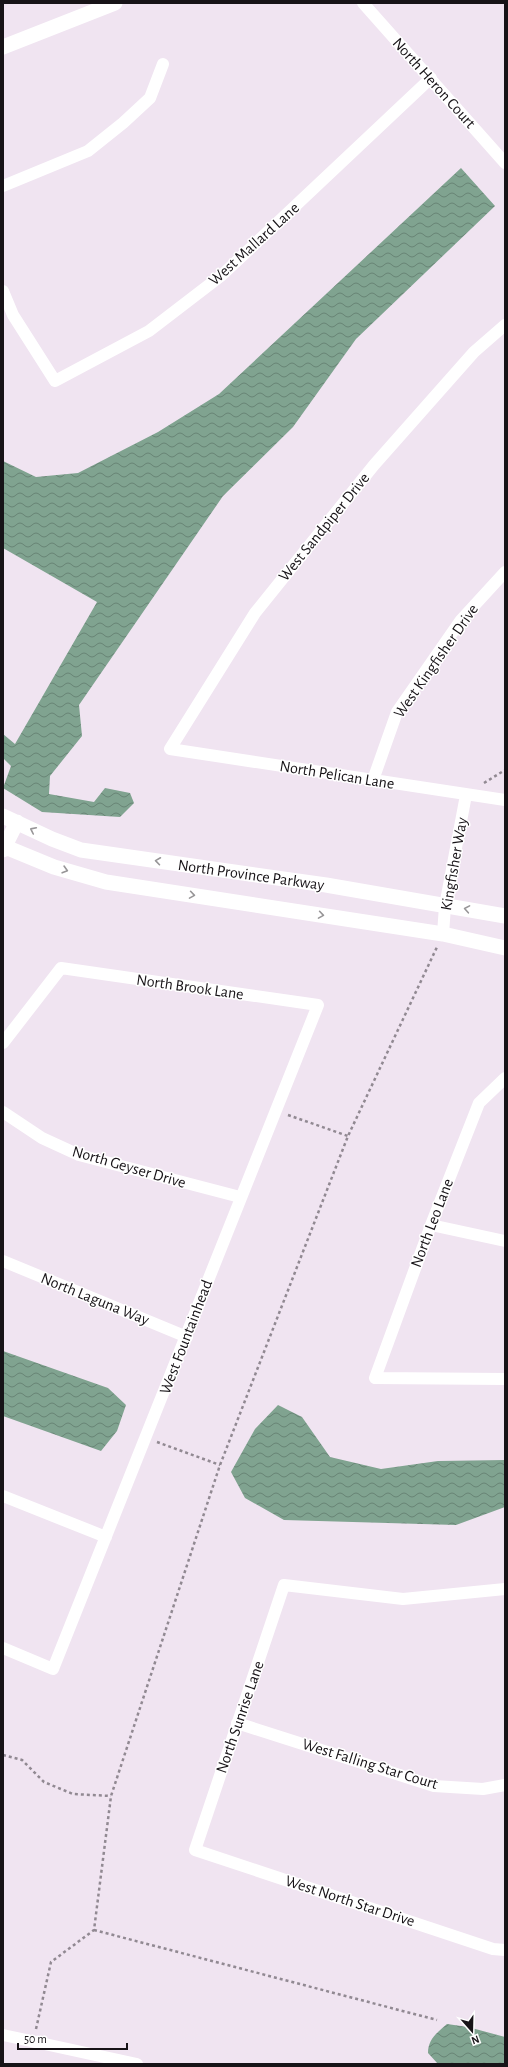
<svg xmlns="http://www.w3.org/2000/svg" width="508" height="2067" viewBox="0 0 508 2067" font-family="'Alegreya Sans',sans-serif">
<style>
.water{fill:url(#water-waves)}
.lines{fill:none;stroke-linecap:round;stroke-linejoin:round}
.path{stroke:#918992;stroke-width:2.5;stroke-dasharray:3 3;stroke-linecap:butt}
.minor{stroke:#fff;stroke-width:12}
.tertiary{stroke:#fff;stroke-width:15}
.oneway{stroke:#979597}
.labels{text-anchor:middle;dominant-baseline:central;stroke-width:3;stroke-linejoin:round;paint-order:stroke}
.street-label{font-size:16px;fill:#171317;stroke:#fff}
</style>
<defs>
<pattern id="water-waves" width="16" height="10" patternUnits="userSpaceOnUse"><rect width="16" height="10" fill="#80a390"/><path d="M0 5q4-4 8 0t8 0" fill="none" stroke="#688475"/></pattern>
</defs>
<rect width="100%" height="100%" fill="#f0e4f1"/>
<path class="water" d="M461 168 495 206 356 339 293 427 223 496 79 705 82 736 50 776 49 794 94 802 105 788 130 793 134 803 120 817 42 812 3 788 11 766 3 758V734L15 744 97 602 3 548V461L36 477 78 473 158 432 219 394Z
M3 1351 108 1388 126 1405 117 1431 101 1451 3 1416Z
M278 1405 302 1417 330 1457 381 1469 438 1461 505 1460V1507L456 1525 284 1520 245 1498 231 1472 255 1429Z
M447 2024 468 2027 505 2037V2064H438L428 2053C428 2039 437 2033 447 2024Z"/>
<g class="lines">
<path class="path" d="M484 783 505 770
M288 1115 348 1136
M157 1442 220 1465
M3 1755 22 1760 44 1782 73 1794 111 1796
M94 1930 437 2020
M36 2029 51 1962 94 1930 111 1796 220 1465 348 1136 437 947"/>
<path class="minor" d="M363 3 505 163
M3 186 88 151 123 123 150 98 163 64
M3 291 13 315 55 381 149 331 222 275 431 78
M505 325 474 352 374 465 255 613 170 749 505 800
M373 780 397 712 461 620 505 572
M443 934 445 906 466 795
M3 1043 61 968 318 1005 53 1669 3 1648
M505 1078 479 1103 431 1225 375 1378 505 1379
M3 1112 42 1138 79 1155 240 1197
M431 1225 505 1241
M3 1261 187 1337
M3 1496 106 1537
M505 1589 403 1599 284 1585 195 1850 493 1949 505 1950
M237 1723 434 1786 483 1789 505 1785
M3 2035 137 2064"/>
<path class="tertiary" d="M3 47 115 3
M3 816 52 839 81 850 326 885 505 916
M3 846 54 867 106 882 443 934 505 948
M3 850 17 822"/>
</g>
<defs><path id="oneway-chevron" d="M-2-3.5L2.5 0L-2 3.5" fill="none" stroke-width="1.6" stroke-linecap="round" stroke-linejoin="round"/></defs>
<g class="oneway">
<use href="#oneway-chevron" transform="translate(33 830) rotate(-154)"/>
<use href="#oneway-chevron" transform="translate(158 861) rotate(-172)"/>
<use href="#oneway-chevron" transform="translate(65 870) rotate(16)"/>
<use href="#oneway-chevron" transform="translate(192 895) rotate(9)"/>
<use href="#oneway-chevron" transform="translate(467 909) rotate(-170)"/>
<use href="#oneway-chevron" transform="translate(321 915) rotate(9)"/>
</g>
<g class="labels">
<g class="street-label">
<text transform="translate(434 83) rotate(48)">North Heron Court</text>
<text transform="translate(254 244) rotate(-42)">West Mallard Lane</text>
<text transform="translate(324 527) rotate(-51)">West Sandpiper Drive</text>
<text transform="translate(436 661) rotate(-55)">West Kingfisher Drive</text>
<text transform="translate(337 775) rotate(9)">North Pelican Lane</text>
<text transform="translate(454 864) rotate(-80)">Kingfisher Way</text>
<text transform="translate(251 875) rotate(8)">North Province Parkway</text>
<text transform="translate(190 987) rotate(8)">North Brook Lane</text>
<text transform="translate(129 1167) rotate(16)">North Geyser Drive</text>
<text transform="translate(432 1223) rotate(-69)">North Leo Lane</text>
<text transform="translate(95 1299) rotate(22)">North Laguna Way</text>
<text transform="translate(186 1337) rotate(-69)">West Fountainhead</text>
<text transform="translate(240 1717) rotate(-71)">North Sunrise Lane</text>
<text transform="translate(370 1764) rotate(17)">West Falling Star Court</text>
<text transform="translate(350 1901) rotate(18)">West North Star Drive</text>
</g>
</g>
<rect width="508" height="2067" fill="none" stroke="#171317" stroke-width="8"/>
<g transform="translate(472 2031) rotate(160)" stroke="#ffffff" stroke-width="3" paint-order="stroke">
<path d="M0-3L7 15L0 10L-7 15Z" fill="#171317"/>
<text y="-6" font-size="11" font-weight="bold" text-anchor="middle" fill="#171317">N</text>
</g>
<path d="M18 2043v6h109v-6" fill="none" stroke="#171317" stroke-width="2"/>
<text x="24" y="2043" font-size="12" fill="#171317" stroke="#ffffff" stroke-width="3" paint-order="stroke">50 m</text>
</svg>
